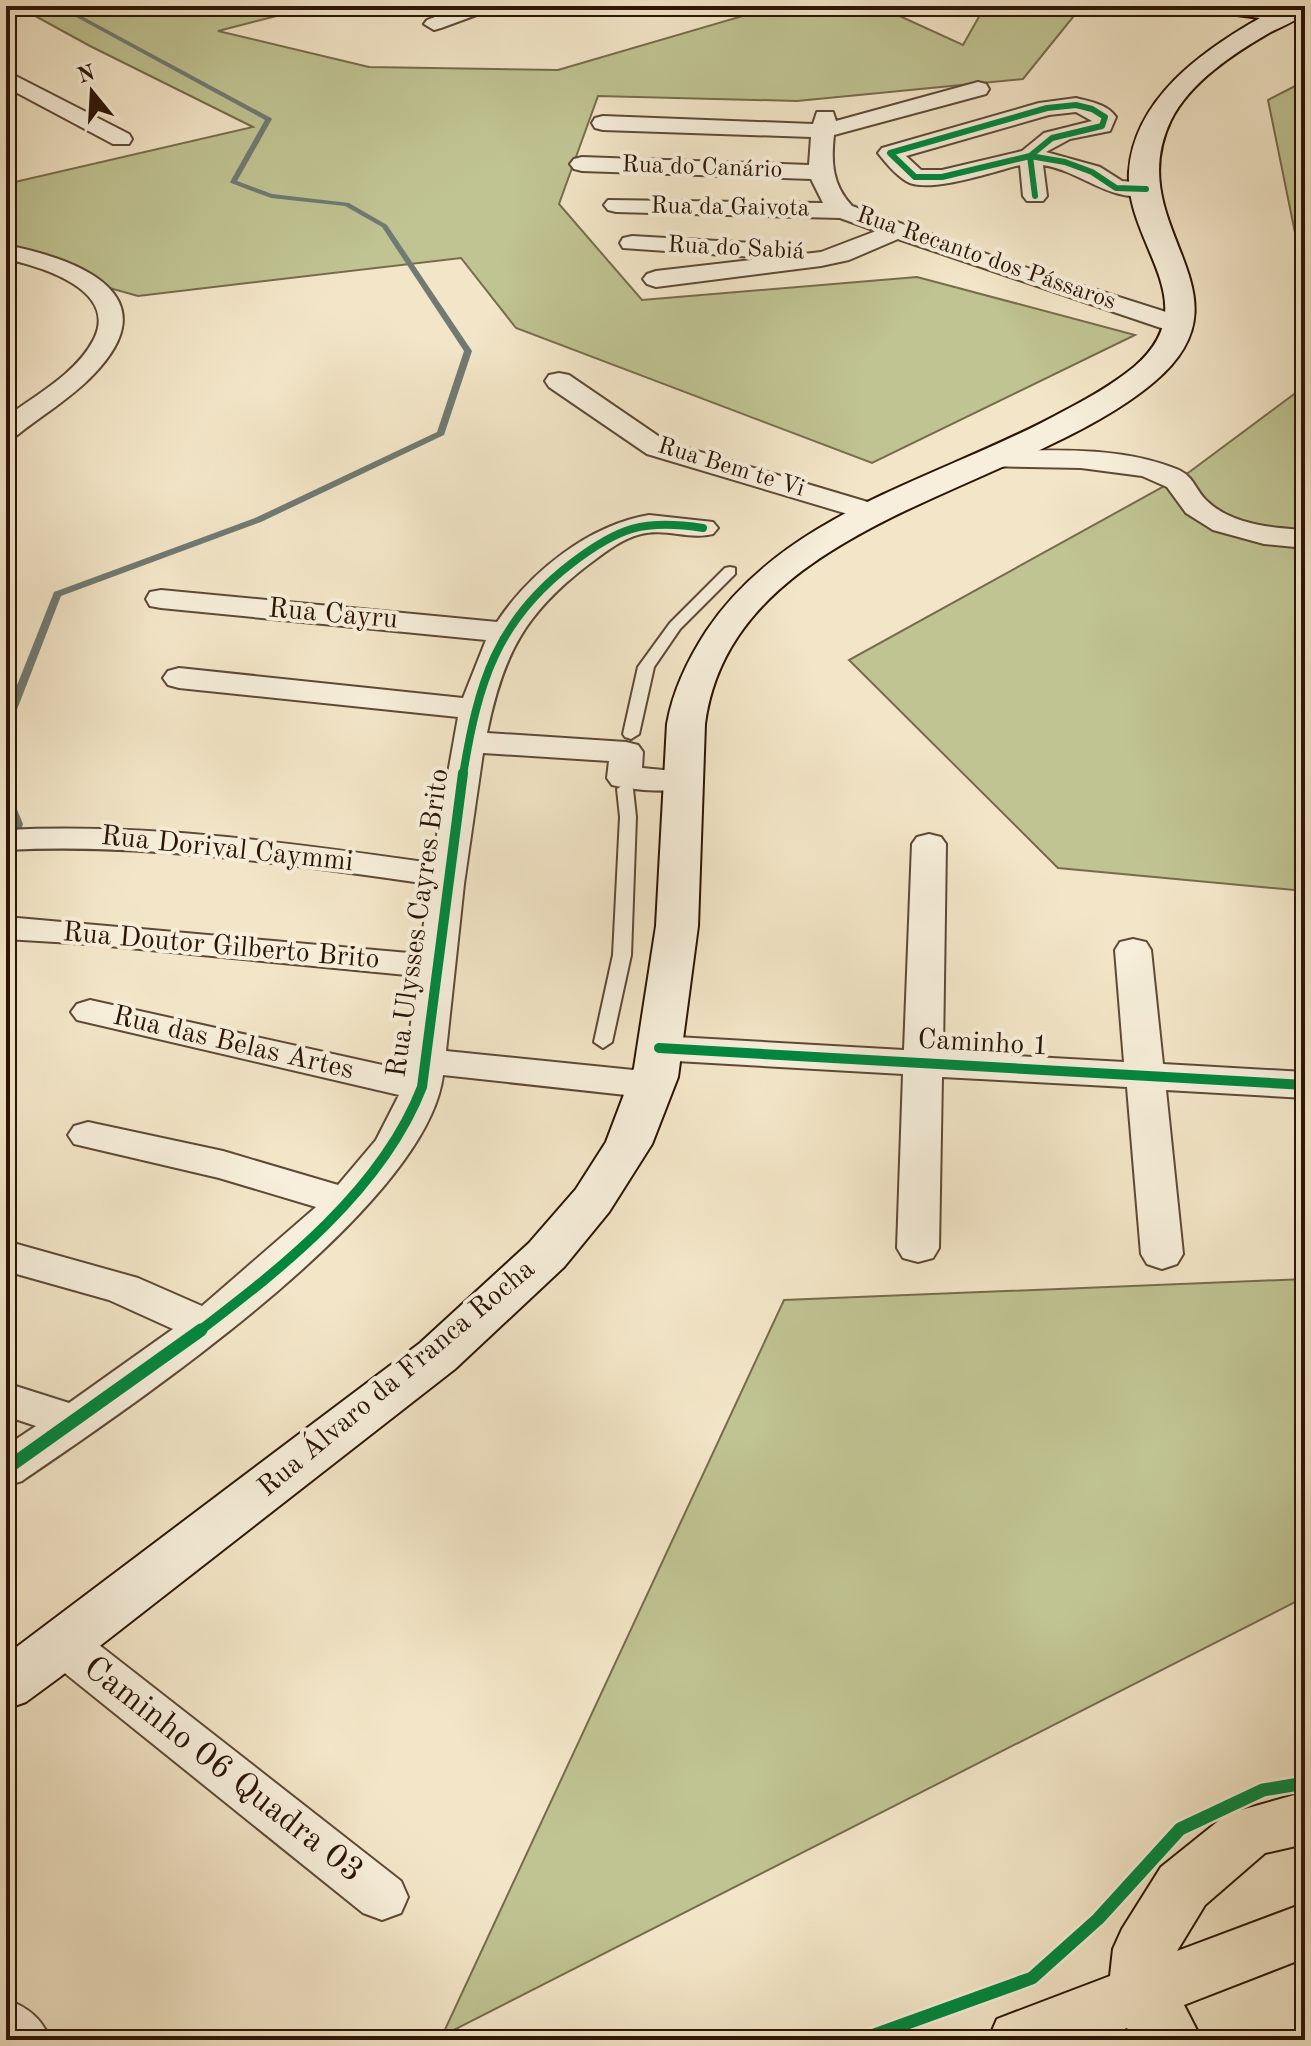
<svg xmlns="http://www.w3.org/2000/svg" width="1311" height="2046" viewBox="0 0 1311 2046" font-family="'Old Standard TT',serif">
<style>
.green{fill:#c0c392;stroke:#766c4c;stroke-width:2}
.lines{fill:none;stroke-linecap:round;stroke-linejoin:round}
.stream{fill:#707a73;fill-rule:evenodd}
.service-casing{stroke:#5e4936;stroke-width:4}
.minor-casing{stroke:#5e4936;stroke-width:4}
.secondary-casing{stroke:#2c1505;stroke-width:4}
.primary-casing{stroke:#2c1505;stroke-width:4}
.service{fill:#f7efdb;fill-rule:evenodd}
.minor{fill:#f7efdb;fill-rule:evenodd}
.secondary{fill:#f7efdb;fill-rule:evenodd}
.primary{fill:#f3e6c8;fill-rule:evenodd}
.cycleway-far3-casing{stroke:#f7efdb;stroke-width:9}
.cycleway-far2-casing{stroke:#f7efdb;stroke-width:12}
.cycleway-far1-casing{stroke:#f7efdb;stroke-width:15}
.cycleway-casing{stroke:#f7efdb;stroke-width:18}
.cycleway-far3{stroke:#00873e;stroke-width:6}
.cycleway-far2{stroke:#00873e;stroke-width:8}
.cycleway-far1{stroke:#00873e;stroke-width:10}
.cycleway{stroke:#00873e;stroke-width:13}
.labels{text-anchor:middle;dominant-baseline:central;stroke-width:8;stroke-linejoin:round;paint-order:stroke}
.far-street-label{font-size:24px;fill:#2c1505;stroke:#f7efdb}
.street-label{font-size:28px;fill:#2c1505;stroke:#f7efdb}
.near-street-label{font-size:34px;fill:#2c1505;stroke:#f7efdb}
</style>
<rect width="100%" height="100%" fill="#f3e6c8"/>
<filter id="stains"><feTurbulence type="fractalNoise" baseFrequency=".0025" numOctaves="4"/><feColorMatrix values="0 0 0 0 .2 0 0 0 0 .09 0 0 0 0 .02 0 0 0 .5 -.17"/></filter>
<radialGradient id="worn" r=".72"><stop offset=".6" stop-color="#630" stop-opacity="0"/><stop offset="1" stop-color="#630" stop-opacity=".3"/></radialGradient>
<path class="green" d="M17 6H316L218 31 369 67 558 70 777 6H870L880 7 963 45 985 6H1082L1023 79 797 101 598 96 559 204 642 300 917 277 1135 335 872 463 516 328 461 258 138 296 6 259V184L253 127 90 46Z
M1305 81V282L1268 100Z
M1305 386V891L1058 868 849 660 1188 473Z
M1305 1279V1597L442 2036 784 1300Z"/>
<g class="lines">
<path class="stream" d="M56 6H63L271 118 272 119 237 181 272 194 349 203 387 225 472 351 444 435 261 522 61 596 11 725 6 728V713L54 592 255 518 437 432 464 351 382 227 345 206 271 198 231 183 230 182 265 120Z
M6 792 11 795 23 824 11 867 6 870V849L13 824 6 807Z"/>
<defs>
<path id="service" d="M730 567 735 568V574L680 629 654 667 639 734 631 739 625 737 623 734 638 667 670 623 725 568Z
M625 784 633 789 636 817 631 955 612 1042 603 1048 594 1042 613 955 620 817 617 789Z"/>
<path id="minor" d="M464 6H493L490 10 441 28 434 30 424 24 427 20Z
M6 71 129 134 132 139 129 144H113L6 87Z
M978 82 986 84 989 89 986 94 834 135C831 162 832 185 852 206L1012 263 1188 319 1192 325 1188 331H1170L898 239 849 260 821 266 656 287 647 284 643 279 647 274 656 271 821 252 876 231 840 218 616 212 608 210 604 205 608 200 823 203 811 179 582 171 574 169 570 164 574 159 582 157 809 165 811 137 603 130 595 128 592 123 595 118 603 116 813 124 817 112H833L836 121Z
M1076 98C1091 102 1107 104 1116 117L1110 131 1070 139 1046 152 1100 167 1122 181 1154 184 1158 189 1154 194C1111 205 1084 172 1043 165L1047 196 1043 201H1027L1023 196 1020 165C995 171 927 195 906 181 896 175 885 162 878 153L882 148 1039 103ZM1076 112 1092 121 1044 133 1022 151 942 170H921L906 156 1049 115Z
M632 236 753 243 762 245 765 250 762 255 753 257 623 248 620 243 623 238Z
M6 245C77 259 172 294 93 375 70 399 42 415 16 436L6 438V417C36 395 77 373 94 339 119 289 39 266 6 259Z
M559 373 569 375 667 442 881 506 886 512 881 518 871 521 647 454 549 387 545 381 549 375Z
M986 451C1051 451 1118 445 1179 470 1194 477 1196 491 1207 501 1232 525 1273 528 1305 530V548L1264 544 1213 530 1186 513 1167 487 1142 476 1081 468 976 466 972 460 976 454Z
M649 515 713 522 718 528 713 534C690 540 665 528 641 534 621 539 604 553 588 565 524 614 503 655 487 733L626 742 638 745 643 752 642 768 696 773 701 780 696 787C671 793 637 791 612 785L607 778 609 761 483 753 464 884 446 1051 653 1072 667 1076 673 1085 667 1094 653 1098 443 1075C427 1208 130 1407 22 1481L6 1486V1446L36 1426 6 1416V1383L69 1403 173 1329 109 1300 6 1271V1241L138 1278 202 1306 316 1207 219 1178 74 1144 68 1135 74 1126 88 1122 223 1151 338 1185 376 1140 399 1095 77 1020 71 1012 77 1004 90 1000 405 1070 417 976 88 944 6 939V917L420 954 429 884C288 864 149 843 6 850V830C150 823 290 843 432 863L458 717 179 688 168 685 163 678 168 671 179 668 463 698 486 640 161 608 150 606 146 599 150 592 161 590 497 622C530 572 589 525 649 515Z
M929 834 941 837 946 844 943 1052 1124 1062 1115 950 1120 942 1133 939 1146 942 1151 950 1163 1064 1305 1072V1098L1166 1090 1183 1254 1177 1264 1162 1269 1147 1264 1141 1254 1127 1087 942 1077 939 1248 933 1258 918 1262 903 1258 897 1248 903 1074 659 1060 645 1057 640 1048 645 1039 659 1036 904 1050 912 844 917 837Z
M63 1624 80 1630 401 1881 408 1897 401 1913 382 1920 363 1913 46 1658 39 1644 46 1630Z
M6 1999C29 2008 41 2018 51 2040H6Z"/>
<path id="secondary" d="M1202 6H1303L1305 12C1296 22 1280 27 1269 33 1233 54 1190 82 1171 120 1119 227 1260 293 1154 382 1024 492 732 520 705 724L698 926 678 1077 652 1144 609 1212 564 1267 455 1369 60 1677 26 1702 6 1709V1655L420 1343 529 1243 576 1189 606 1142 634 1068 656 926 667 724C673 690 688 659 707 630 788 510 942 478 1062 412 1087 399 1112 385 1134 367 1209 303 1125 245 1129 172 1134 99 1202 51 1260 18L1206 11Z"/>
<path id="primary" d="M1305 1792V1844L1265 1853 1205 1905 1177 1951 1305 1903V1958L1184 2005 1202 2040H1135L1127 2028 1096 2040H988L997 2019 1110 1976 1113 1949 1122 1929 1161 1867 1227 1814Z"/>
</defs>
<use href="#service" class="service-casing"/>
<use href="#minor" class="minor-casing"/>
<use href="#secondary" class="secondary-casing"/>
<use href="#primary" class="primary-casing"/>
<use href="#service" class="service"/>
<use href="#minor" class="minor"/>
<use href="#secondary" class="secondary"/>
<use href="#primary" class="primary"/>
<defs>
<path id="cycleway-far3" d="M1076 105 1092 109 1105 117 1102 126 1052 138 1030 156 942 177H915L890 153 1047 108Z
M1030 156 1065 162 1092 172 1116 188 1146 189
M1030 156 1035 196"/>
<path id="cycleway-far2" d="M463 775C478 683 496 621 572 563 619 527 644 519 703 528"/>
<path id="cycleway-far1" d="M659 1048 1305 1085
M198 1332C283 1267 382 1190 422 1087L463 773"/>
<path id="cycleway" d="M6 1469 201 1330
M860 2040 1032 1978 1098 1919 1180 1829 1263 1790 1305 1783"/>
</defs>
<use href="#cycleway-far3" class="cycleway-far3-casing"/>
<use href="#cycleway-far2" class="cycleway-far2-casing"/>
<use href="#cycleway-far1" class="cycleway-far1-casing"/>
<use href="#cycleway" class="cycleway-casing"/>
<use href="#cycleway-far3" class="cycleway-far3"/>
<use href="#cycleway-far2" class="cycleway-far2"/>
<use href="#cycleway-far1" class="cycleway-far1"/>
<use href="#cycleway" class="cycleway"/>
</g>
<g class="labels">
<g class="far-street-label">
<text transform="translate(702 168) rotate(2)">Rua do Canário</text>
<text transform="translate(730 208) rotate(1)">Rua da Gaivota</text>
<text transform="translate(736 249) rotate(3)">Rua do Sabiá</text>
<text transform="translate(986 259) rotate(19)">Rua Recanto dos Pássaros</text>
<text transform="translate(731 468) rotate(17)">Rua Bem te Vi</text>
</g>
<g class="street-label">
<text transform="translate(333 615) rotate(5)">Rua Cayru</text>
<text transform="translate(227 850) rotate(6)">Rua Dorival Caymmi</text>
<text transform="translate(419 923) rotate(-82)">Rua Ulysses Cayres Brito</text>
<text transform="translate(221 947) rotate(5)">Rua Doutor Gilberto Brito</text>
<text transform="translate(233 1044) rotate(13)">Rua das Belas Artes</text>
<text transform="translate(983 1044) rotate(3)">Caminho 1</text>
<text transform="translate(397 1379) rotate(-40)">Rua Álvaro da Franca Rocha</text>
</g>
<g class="near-street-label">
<text transform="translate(223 1770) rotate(38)">Caminho 06 Quadra 03</text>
</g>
</g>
<rect width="1311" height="2046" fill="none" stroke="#f3e6c8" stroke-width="32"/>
<rect x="8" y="8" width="1295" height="2030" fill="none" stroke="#2c1505" stroke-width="4"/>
<rect x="16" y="16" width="1279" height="2014" fill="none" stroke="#2c1505" stroke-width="2"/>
<g transform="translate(92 92) rotate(342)" stroke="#f7efdb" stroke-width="6" paint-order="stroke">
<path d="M0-6L14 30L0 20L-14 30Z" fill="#2c1505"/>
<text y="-12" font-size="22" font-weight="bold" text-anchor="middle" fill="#2c1505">N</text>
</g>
<rect width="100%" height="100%" filter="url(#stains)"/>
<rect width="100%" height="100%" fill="url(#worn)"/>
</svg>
